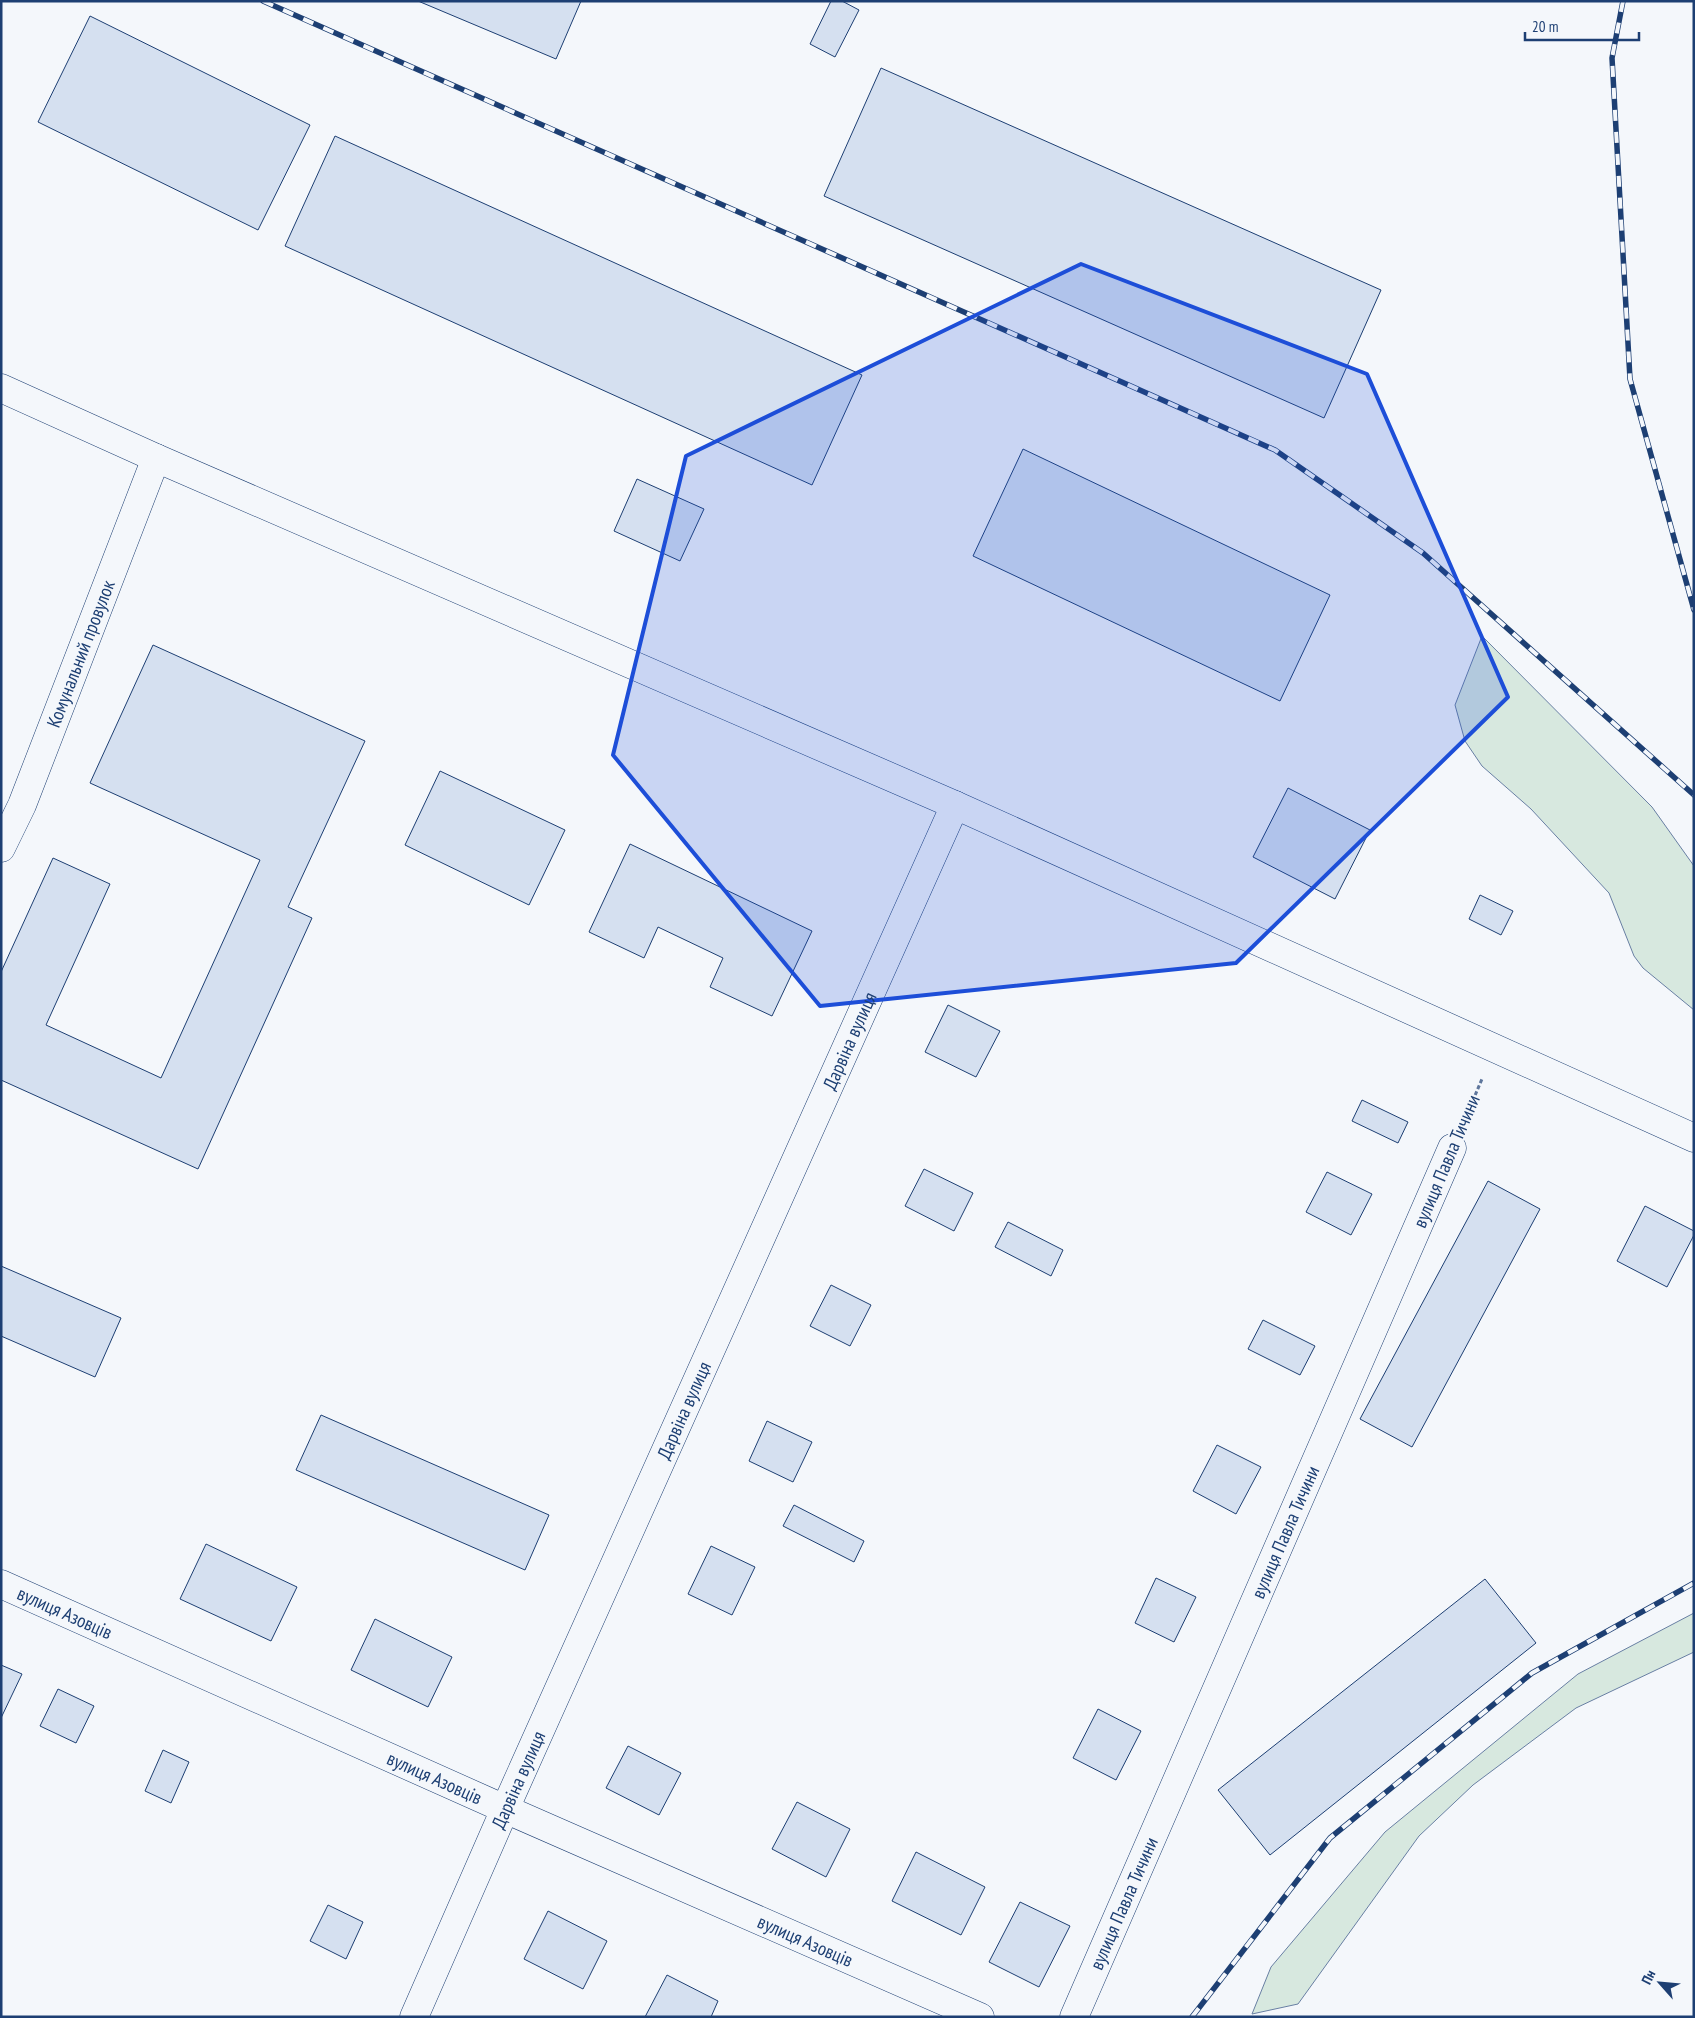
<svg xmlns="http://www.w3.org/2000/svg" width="1695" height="2018" viewBox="0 0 1695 2018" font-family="'PT Sans Narrow',sans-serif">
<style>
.green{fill:#d7e8df;stroke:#687fa3}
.building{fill:#d5e0f0;stroke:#1d3f73}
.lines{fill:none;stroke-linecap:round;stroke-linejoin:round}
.street-casing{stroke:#1d3f73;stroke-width:29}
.primary-casing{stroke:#1d3f73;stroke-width:29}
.path{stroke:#5e769c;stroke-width:3;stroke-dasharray:4 2.5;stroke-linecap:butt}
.street{stroke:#f4f7fb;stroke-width:28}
.primary{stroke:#f4f7fb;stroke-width:28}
.rail-casing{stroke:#1d3f73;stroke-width:5.5}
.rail{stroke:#f4f7fb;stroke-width:4;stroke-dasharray:11;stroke-linecap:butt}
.marked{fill:#1d4ed8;fill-opacity:0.2;stroke:#1d4ed8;stroke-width:4;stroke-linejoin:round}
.labels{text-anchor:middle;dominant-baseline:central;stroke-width:4;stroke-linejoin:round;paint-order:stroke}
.street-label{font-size:19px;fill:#1d3f73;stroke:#f4f7fb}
</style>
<rect width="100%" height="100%" fill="#f4f7fb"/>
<path class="green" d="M1482 636 1652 807 1694 866V1010L1643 968 1634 956 1609 893 1531 809 1482 766 1465 741 1455 705Z
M1694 1613V1652L1576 1708 1473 1785 1419 1836 1298 2004 1252 2014 1271 1967 1385 1832 1578 1674Z"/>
<path class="building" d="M418 1H581L556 59Z
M831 1H842L859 10 835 57 810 44Z
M90 16 310 125 258 230 38 122Z
M881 68 1381 290 1324 418 824 196Z
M335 136 862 375 812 485 285 246Z
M1023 449 1330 595 1280 701 973 556Z
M637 479 704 509 680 561 614 531Z
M153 645 365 741 288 907 312 918 198 1169 1 1080V972L53 858 110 884 46 1025 161 1078 260 860 90 783Z
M440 771 565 830 529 905 405 845Z
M1288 788 1370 830 1335 899 1253 857Z
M630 844 812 931 772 1016 710 987 723 958 658 927 644 958 589 932Z
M1480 895 1513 911 1501 935 1469 919Z
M948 1005 1000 1031 976 1077 925 1052Z
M1362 1100 1408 1122 1398 1143 1352 1121Z
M924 1169 973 1193 954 1231 905 1206Z
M1327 1172 1372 1194 1351 1235 1306 1212Z
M1488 1181 1540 1209 1412 1447 1360 1419Z
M1645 1206 1694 1231V1235L1667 1287 1617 1261Z
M1008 1222 1063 1250 1051 1276 995 1247Z
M1 1266 121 1318 95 1377 1 1336Z
M831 1285 871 1305 850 1346 810 1326Z
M1263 1320 1315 1346 1300 1375 1248 1349Z
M321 1415 549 1515 525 1570 296 1470Z
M767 1421 812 1442 793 1482 749 1461Z
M1217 1445 1261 1467 1236 1514 1193 1491Z
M794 1505 864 1541 854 1562 783 1526Z
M206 1544 297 1587 271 1641 180 1599Z
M711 1546 755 1567 732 1615 688 1594Z
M1156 1578 1196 1597 1174 1642 1135 1623Z
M1485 1579 1536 1643 1270 1855 1218 1790Z
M375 1619 452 1657 428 1707 351 1670Z
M1 1665 22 1674 1 1718Z
M58 1689 94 1706 76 1743 40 1726Z
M1098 1709 1141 1731 1116 1780 1073 1758Z
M628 1746 681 1773 659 1815 606 1788Z
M163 1750 189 1762 171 1803 145 1791Z
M797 1802 850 1829 826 1877 772 1849Z
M916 1852 985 1887 961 1935 892 1901Z
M1020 1902 1070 1926 1039 1987 989 1962Z
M328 1905 363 1922 346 1959 310 1941Z
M548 1911 607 1941 583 1989 524 1959Z
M667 1975 718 2001 711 2017H645Z"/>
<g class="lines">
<defs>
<g id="street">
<path id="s1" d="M1 848 22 805 156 458"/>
<path id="s2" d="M1 1584 505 1809 980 2017"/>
<path id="s3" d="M414 2017 505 1809 955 805"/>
<path id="s4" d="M1074 2017 1452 1148"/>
</g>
<path id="primary" d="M1 388 156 458 955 805 1694 1138"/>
</defs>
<use href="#street" class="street-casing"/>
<use href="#primary" class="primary-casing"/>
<path class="path" d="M1465 1119 1482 1079"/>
<use href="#street" class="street"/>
<use href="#primary" class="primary"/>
<defs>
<path id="rail" d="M263 1 1275 450 1423 553 1694 795
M1623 1 1612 58 1630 379 1694 610
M1192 2017 1330 1838 1532 1673 1694 1583"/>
</defs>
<use href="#rail" class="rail-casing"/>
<use href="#rail" class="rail"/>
</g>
<path class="marked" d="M1081 264 1367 374 1508 697 1236 963 820 1006 613 755 686 456Z"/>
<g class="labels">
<g class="street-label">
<text stroke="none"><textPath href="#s1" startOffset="210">Комунальний провулок</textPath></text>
<text stroke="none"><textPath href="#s3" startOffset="1069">Дарвіна вулиця</textPath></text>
<text transform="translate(1446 1161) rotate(-67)">вулиця Павла Тичини</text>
<text stroke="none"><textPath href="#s3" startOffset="664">Дарвіна вулиця</textPath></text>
<text stroke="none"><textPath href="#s4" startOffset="529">вулиця Павла Тичини</textPath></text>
<text stroke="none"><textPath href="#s2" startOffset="70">вулиця Азовців</textPath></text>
<text stroke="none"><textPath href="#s2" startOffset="475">вулиця Азовців</textPath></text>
<text stroke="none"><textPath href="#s3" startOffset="259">Дарвіна вулиця</textPath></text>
<text stroke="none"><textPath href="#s4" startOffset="124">вулиця Павла Тичини</textPath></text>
<text stroke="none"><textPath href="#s2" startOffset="880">вулиця Азовців</textPath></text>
</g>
</g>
<rect width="1695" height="2018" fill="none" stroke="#1d3f73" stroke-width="5"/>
<g transform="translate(1660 1983) rotate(297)" stroke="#f4f7fb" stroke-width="4" paint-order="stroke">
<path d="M0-4L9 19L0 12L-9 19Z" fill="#1d3f73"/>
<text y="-8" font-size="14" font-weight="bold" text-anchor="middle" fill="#1d3f73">Пн</text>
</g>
<path d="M1525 32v8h114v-8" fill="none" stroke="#1d3f73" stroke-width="2.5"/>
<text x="1532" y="32" font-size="15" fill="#1d3f73" stroke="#f4f7fb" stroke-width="4" paint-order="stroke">20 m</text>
</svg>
